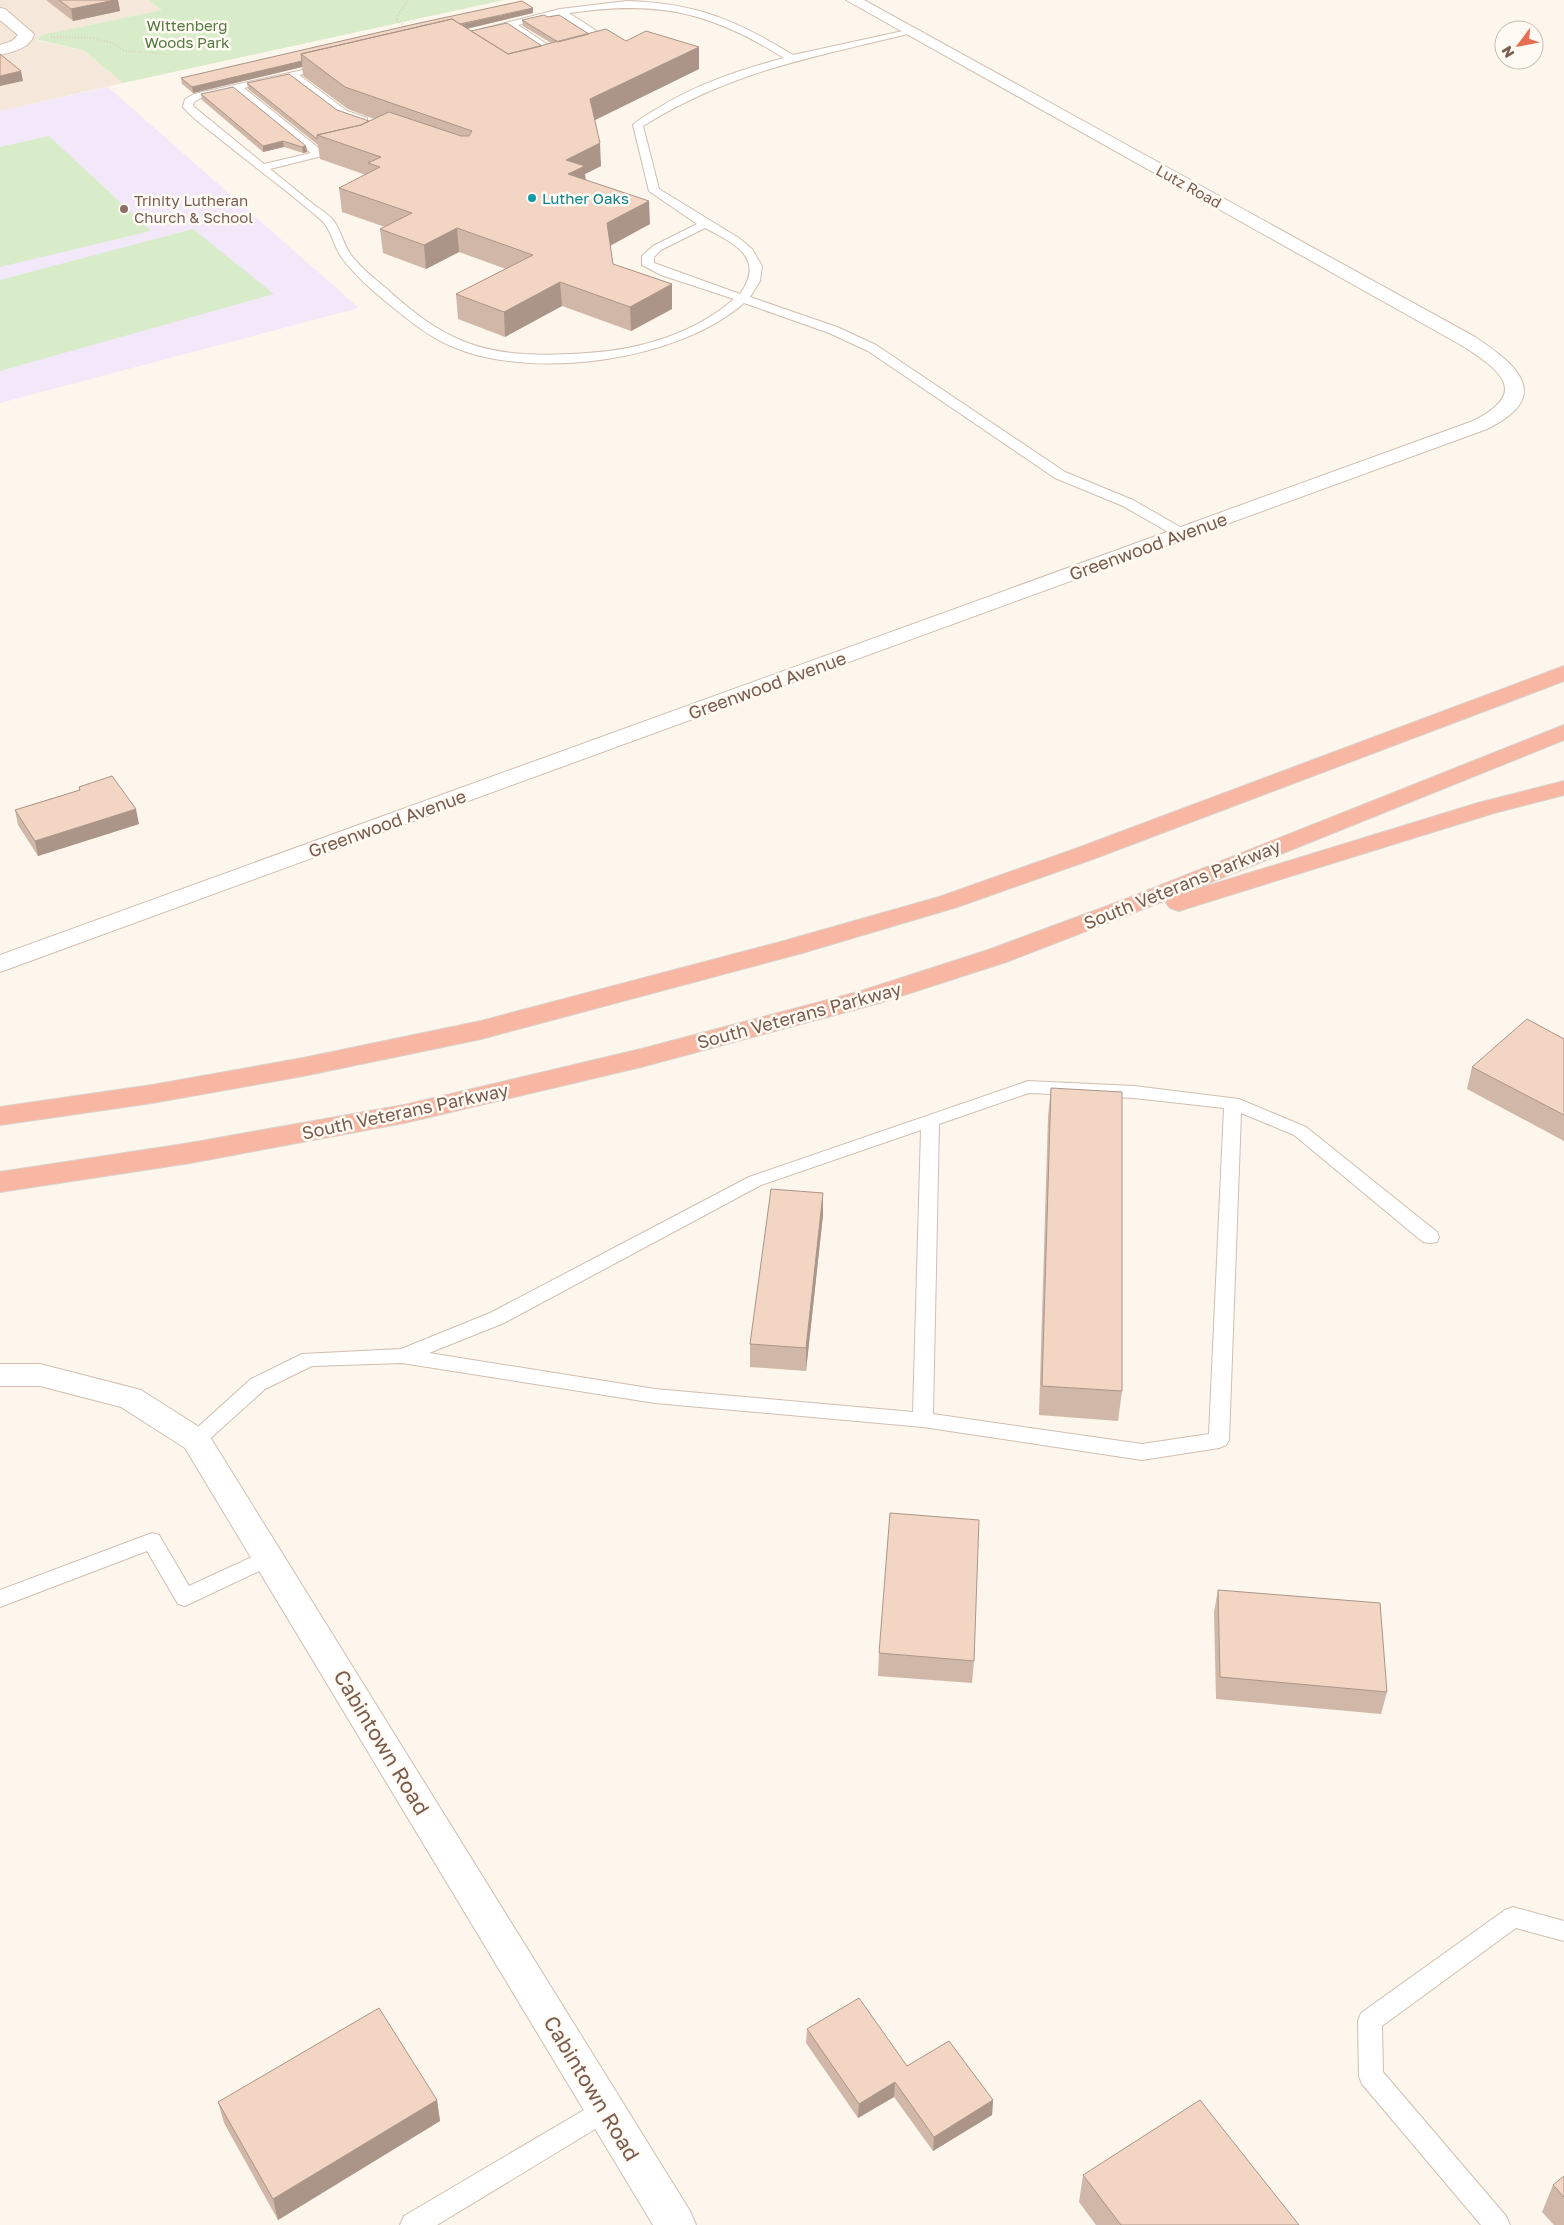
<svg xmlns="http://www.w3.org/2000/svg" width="1564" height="2225" viewBox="0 0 1564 2225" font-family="'Golos Text',sans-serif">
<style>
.residential{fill:#f5e8da}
.education{fill:#f3e8fa}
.green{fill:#d8ecc9}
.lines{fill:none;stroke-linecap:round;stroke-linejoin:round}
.lane-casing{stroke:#d1beb0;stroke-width:2}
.street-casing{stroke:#d1beb0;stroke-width:2}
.highway-casing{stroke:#dad1cd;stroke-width:2}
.path{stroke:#d9b8a5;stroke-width:2;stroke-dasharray:0.5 2.5;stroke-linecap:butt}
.lane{fill:#fff;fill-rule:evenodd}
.street{fill:#fff;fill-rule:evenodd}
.highway{fill:#f7b7a3;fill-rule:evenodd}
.wall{fill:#d1b7a8}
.shaded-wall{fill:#aa9588}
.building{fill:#f3d5c3;stroke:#aa9588}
.culture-dot{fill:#0f9aa8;stroke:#fffaf3;stroke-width:2}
.education-dot{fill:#8d6e63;stroke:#fffaf3;stroke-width:2}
.labels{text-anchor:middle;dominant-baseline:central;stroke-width:5;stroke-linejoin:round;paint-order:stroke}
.far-park-label{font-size:15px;fill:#537a41;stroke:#fffaf3}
.far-street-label{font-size:15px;fill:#7a5c4d;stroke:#fffaf3}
.far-culture-label{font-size:15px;fill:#0d838f;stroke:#fffaf3;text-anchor:start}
.far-education-label{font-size:15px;fill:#785e54;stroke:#fffaf3;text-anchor:start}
.street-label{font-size:18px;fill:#7a5c4d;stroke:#fffaf3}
.near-street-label{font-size:21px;fill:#7a5c4d;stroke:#fffaf3}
</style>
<rect width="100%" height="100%" fill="#fdf6ec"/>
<path class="residential" d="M0 0H149L163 10 41 35 38 41 83 50 123 83 0 111Z"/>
<path class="education" d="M108 87 359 308 0 403V111Z"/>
<path class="green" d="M149 0H504L123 83 83 50 38 40 41 35 162 10Z
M49 136 151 231 0 267V147Z
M193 229 274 294 0 371V280Z"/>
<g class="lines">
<defs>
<path id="lane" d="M627 1C696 3 736 20 793 55L912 29V33C815 57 730 71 643 126L659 189 739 238 752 249 762 266 760 281 750 297 837 327 876 345 1065 472 1133 500 1187 531 1189 534 1187 537H1177L1123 506 1055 478 868 351 829 333 744 303C678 361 534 381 453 347 436 340 420 329 405 317 385 301 357 279 342 258 333 246 332 229 320 219 288 191 253 166 220 139 208 129 193 119 183 107L185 99 194 94 330 64V68L299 75 347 111 367 118V122C345 127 306 90 289 78L244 88 321 150 346 146V150L270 169C285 181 300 193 314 205 320 209 327 213 332 219 341 229 343 244 351 255 361 268 375 279 387 289 454 351 498 359 587 353 639 350 694 334 734 299L661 275 642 265V256L653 246 697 224 649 191 633 125C639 119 648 114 655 110 694 85 739 70 784 58 709 11 657 0 569 13L615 43V47L612 48 558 15 518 25 565 56V60L562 61 508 27 487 32 482 29 560 9ZM234 91 311 153 264 164 193 106 194 102 201 98ZM705 228C734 243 766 258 740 294L654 263V257L661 250Z
M1028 1081 1134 1086 1239 1099 1306 1127 1437 1232 1439 1237 1437 1242 1430 1243 1423 1242 1294 1135 1241 1113 1229 1440 1226 1445 1219 1448 1142 1460 923 1427 655 1403 402 1363 312 1366 265 1389 203 1445 196 1448 189 1445 186 1440 189 1435 251 1379 302 1354 401 1349 490 1313 749 1177ZM1029 1093 1134 1098 1224 1108 1209 1434 1142 1444 933 1414 939 1124ZM921 1130 913 1412 655 1389 429 1353 504 1323 761 1185Z
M152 1533 159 1535 189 1586 269 1549 276 1551 279 1557 276 1563 185 1606 178 1604 147 1551 0 1607V1590Z
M1513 1907 1564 1921V1941L1516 1928 1382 2026 1383 2072 1506 2216 1510 2225H1481L1362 2084 1359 2076 1358 2021 1361 2013 1505 1910Z
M606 2097 615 2101 618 2109 615 2117 437 2225H400L404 2216Z"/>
<path id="street" d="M846 0H864L1475 337C1519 366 1553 397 1487 429L0 972V955L1473 421C1531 392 1500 370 1461 345Z
M0 8 5 9 34 34C31 48 12 52 0 55V45L12 41 18 35 0 20Z
M0 1364H40L141 1390 207 1432 690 2211 696 2225H653L185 1448 121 1407 40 1386H0Z"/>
<path id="highway" d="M1564 666V681L1093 859 957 907 802 953 481 1039 303 1076 152 1103 0 1125V1107L152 1085 303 1058 481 1021 784 941 939 897 1075 849Z
M1564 725V740L1184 893 1478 803 1564 781V795L1494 813 1188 908 1179 911 1170 908 1166 903 1169 899 1006 962 876 1004 641 1067 404 1123 190 1163 0 1192V1172L190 1143 404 1105 641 1049 858 992 988 950 1126 899Z"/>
</defs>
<use href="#lane" class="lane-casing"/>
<use href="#street" class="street-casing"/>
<use href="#highway" class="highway-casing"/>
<path class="path" d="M407 28 396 19 408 0
M51 37 94 38 113 43 125 51 168 54"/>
<use href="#lane" class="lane"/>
<use href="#street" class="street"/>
<use href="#highway" class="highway"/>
</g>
<path class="wall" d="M46 0H118L120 11 73 21Z
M533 13 467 29 471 31 542 46 551 43 523 26 522 20 548 17 589 34 626 41 699 69 595 120 601 166 585 174 586 180 650 224 610 245 613 264 672 284V309L631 331 562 306 505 337 458 319 456 294 506 269 459 252 426 269 383 253 380 229 385 227 342 212 339 188 366 175 320 159 318 145 248 89 247 83 337 110 369 121 374 119 348 109 303 76 302 67 193 93 182 84 181 78 415 24Z
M201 94 306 146 307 152 303 153 284 147 263 152 202 100Z
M79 787 139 824 38 856 18 825 15 810 79 790Z
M1564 1039V1141L1467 1089 1472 1067Z
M1051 1088 1122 1391 1118 1421 1039 1415 1048 1117Z
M823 1215 806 1371 750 1367V1344Z
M1218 1590 1387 1692 1381 1714 1216 1699 1214 1612Z
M879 1653 974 1661 972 1683 878 1676Z
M807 2029 907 2066 993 2100 992 2115 933 2151 894 2097 858 2118 806 2043Z
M437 2100 440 2121 278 2220 224 2123 218 2102Z
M1083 2175 1299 2225H1096L1079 2202Z
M1564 2176V2225H1554L1542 2212 1553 2185Z"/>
<path class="shaded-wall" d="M115 0H118L120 11 73 21 71 9Z
M533 8V13L315 64 309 60Z
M699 47V69L591 122 590 99Z
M302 61V67L193 93 192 87Z
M21 71 23 81 0 86V76Z
M283 141 284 147 263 152V146Z
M600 143 601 166 585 174 586 189 570 198 566 160Z
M306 146 307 152 303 153 302 147Z
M649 201 650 224 608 247 607 223Z
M457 228 459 252 426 269 424 245Z
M560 282 562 306 505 337 504 312Z
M672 284V309L631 331 630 307Z
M136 809 139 824 38 856 35 841Z
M823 1193V1215L806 1371V1348Z
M895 2082 894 2097 858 2118 859 2104Z
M437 2100 440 2121 278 2220 273 2199Z
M993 2100 992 2115 933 2151 934 2137Z"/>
<path class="building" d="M59 0H115L71 9Z
M522 1 533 8 460 24 452 19 301 54 302 61 192 87 181 78 415 24Z
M544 15 548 17 559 15 589 34 558 42 522 20Z
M452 19 508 54 606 29 626 41 646 31 699 47 590 99 600 143 566 160 585 166 568 174 649 201 607 223 613 264 672 284 630 307 560 282 504 312 456 294 533 255 457 228 424 245 380 229 412 213 339 188 380 167 368 163 381 157 317 135 361 125 389 112 461 136H469L472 131 345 87 301 54Z
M507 23 542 46 508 54 471 31Z
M0 54 21 71 0 76Z
M289 74 337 110 369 121 361 125 317 135V139L247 83Z
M233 87 306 146 302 147 283 141 263 146 201 94Z
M112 776 136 809 35 841 15 810 80 790 79 787Z
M1527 1019 1564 1039V1115L1472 1067Z
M1051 1088 1122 1092V1391L1042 1386Z
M771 1189 823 1193 806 1348 750 1344Z
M890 1513 979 1520 974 1661 879 1653Z
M1218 1590 1380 1603 1387 1692 1220 1677Z
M859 1998 907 2066 949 2041 993 2100 934 2137 895 2082 859 2104 807 2029Z
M379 2008 437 2100 273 2199 218 2102Z
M1200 2100 1299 2225H1121L1083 2175Z
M1564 2176V2197L1553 2185Z"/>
<circle class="culture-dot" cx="532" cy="198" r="5"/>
<circle class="education-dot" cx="124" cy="209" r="5"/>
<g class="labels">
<g class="far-park-label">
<text x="187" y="25">Wittenberg<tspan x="187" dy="17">Woods Park</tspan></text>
</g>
<g class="far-street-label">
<text transform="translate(1189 186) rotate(29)">Lutz Road</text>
</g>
<g class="far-culture-label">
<text x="542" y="198">Luther Oaks</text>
</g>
<g class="far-education-label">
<text x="134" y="200">Trinity Lutheran<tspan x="134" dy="17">Church &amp; School</tspan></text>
</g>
<g class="street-label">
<text transform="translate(1148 546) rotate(-20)">Greenwood Avenue</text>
<text transform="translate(767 685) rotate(-20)">Greenwood Avenue</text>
<text transform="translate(387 823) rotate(-20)">Greenwood Avenue</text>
<text transform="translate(1182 884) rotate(-22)">South Veterans Parkway</text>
<text transform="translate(799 1015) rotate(-15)">South Veterans Parkway</text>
<text transform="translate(405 1111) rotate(-12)">South Veterans Parkway</text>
</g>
<g class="near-street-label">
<text transform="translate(382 1742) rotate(59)">Cabintown Road</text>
<text transform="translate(592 2088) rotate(59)">Cabintown Road</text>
</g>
</g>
<g transform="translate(1519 45) rotate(238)"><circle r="24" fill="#fffaf3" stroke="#cabbb1"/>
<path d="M0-4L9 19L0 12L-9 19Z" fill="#e76f51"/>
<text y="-8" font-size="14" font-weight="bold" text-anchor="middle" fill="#7a5c4d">N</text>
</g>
</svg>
